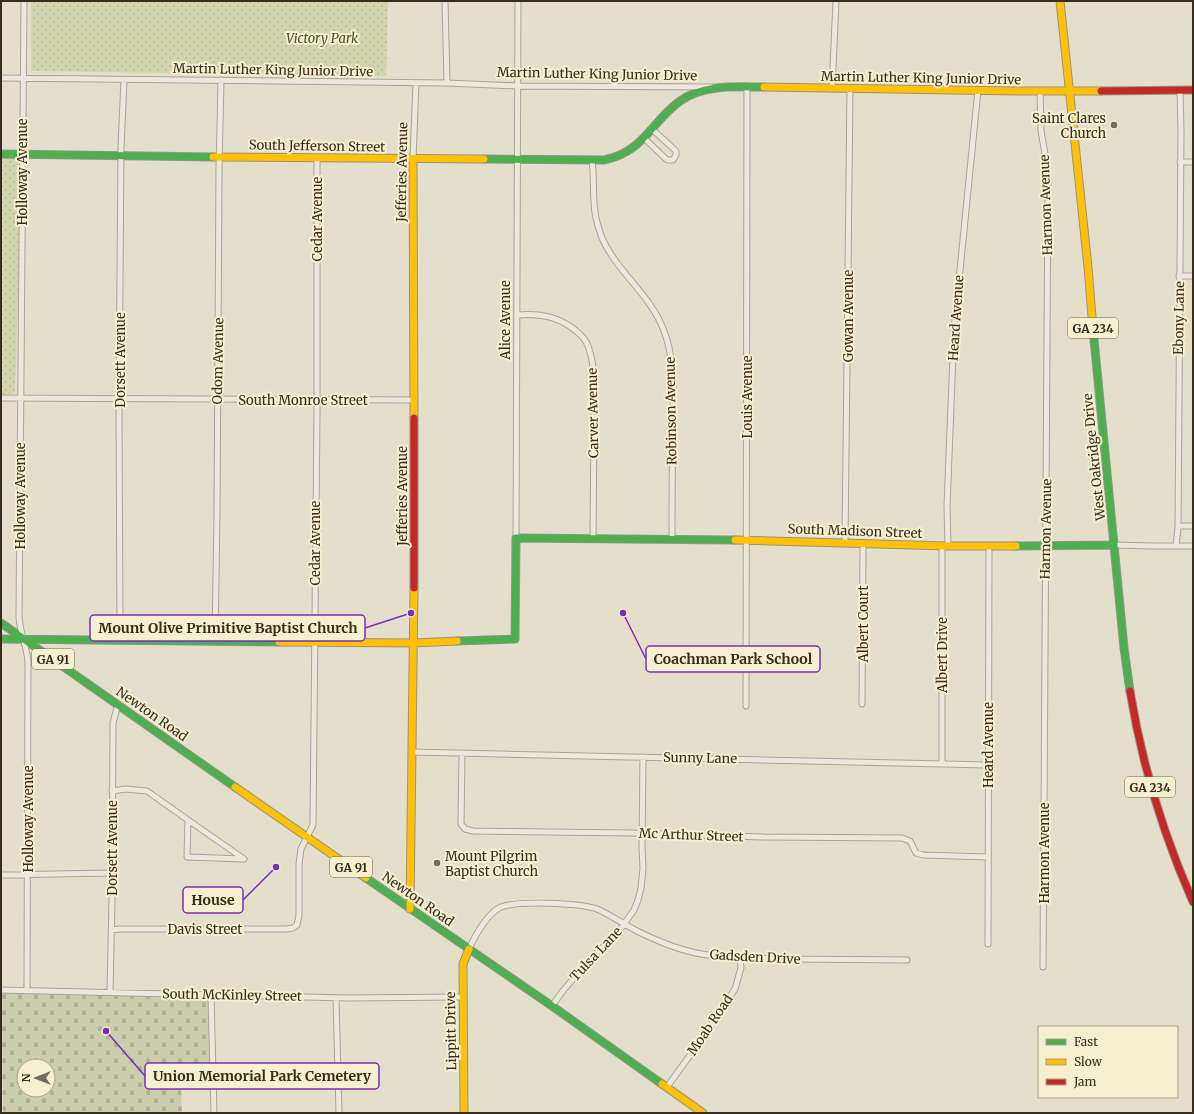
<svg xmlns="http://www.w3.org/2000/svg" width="1194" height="1114" viewBox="0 0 1194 1114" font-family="Merriweather,serif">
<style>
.cemetery{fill:url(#cemetery-stones);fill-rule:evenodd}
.park{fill:url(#park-dots)}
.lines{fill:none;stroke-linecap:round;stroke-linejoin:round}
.street-casing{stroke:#a9a394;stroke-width:7}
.fast-casing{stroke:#989384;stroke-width:9}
.slow-casing{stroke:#989384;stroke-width:9}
.jam-casing{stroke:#989384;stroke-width:9}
.street{stroke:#ece8dc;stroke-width:5}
.fast{stroke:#4caf50;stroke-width:7}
.slow{stroke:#ffc107;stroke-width:7}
.jam{stroke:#c62828;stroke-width:7}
.poi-dot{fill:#746b5a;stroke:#f6efd0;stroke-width:1.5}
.labels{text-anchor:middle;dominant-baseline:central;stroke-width:4;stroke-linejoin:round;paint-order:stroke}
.shield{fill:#f6efd0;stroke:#706653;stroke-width:1}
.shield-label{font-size:12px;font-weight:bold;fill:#372c1d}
.park-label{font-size:13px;font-style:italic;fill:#425423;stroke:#f6efd0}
.street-label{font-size:13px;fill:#372c1d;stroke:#f6efd0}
.poi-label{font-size:13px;fill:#372c1d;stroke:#f6efd0;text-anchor:end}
.leader{fill:none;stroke:#7b2cbf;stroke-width:1.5}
.callout-dot{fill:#7b2cbf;stroke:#f6efd0;stroke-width:1.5}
.callout{fill:#f6efd0;stroke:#7b2cbf;stroke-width:1.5}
.callout-label{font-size:14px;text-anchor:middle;font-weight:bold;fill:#372c1d}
</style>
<defs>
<pattern id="cemetery-stones" width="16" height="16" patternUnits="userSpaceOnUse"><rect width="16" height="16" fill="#cbceac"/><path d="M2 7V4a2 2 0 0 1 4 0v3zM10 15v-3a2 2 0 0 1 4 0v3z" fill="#afb194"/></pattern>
<pattern id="park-dots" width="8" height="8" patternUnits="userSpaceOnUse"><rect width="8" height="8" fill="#d0d5ac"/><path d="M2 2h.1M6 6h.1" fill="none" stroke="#b3b794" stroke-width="1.8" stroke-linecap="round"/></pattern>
</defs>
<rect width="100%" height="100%" fill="#e4dfca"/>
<path class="cemetery" d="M1 991 210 997 212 1085H181L182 1113H3ZM24 1066H48V1090H24Z"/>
<path class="park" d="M31 1H388L386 76 31 71Z
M1 155H22L15 393 3 395 1 394Z"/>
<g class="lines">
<defs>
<path id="street" d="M24 1 19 617C20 633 27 647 28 662L27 990
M445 1 447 83
M1 78 447 83 518 86 712 87
M832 89 836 1
M1040 91 1041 131 1047 165 1048 181 1043 967
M644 138 666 159 668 160H673L676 155V151L652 129
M413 159 416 83
M592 160C594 174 593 188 594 202 594 214 598 227 602 238 617 272 651 295 664 331 676 362 673 397 673 430 672 467 672 503 672 540
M1180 162H1193
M1179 276H1193
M517 315C538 313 558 316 575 330 580 334 586 340 588 346 597 370 594 398 594 422 594 461 593 500 593 539
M1 398 414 400
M1178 526H1193
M516 538 518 1
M845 543 850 89
M1114 545 1150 546H1193
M948 546 947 506 954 330 978 90
M1176 546 1178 528 1181 131 1180 90
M119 640 120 629 119 409 121 147 124 80
M215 641 217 514 219 169 221 80
M745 662 810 664
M862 704 863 544
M746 706 747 87
M412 752 988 765
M462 753 461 824 465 829 473 831 632 833 763 837 902 838 910 841 916 853 923 855 988 857
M942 764V546
M112 791 126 789 147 791 188 820
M188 820 244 859 187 857Z
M1 875 111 873
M111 930 120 929H286L293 928 297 925 299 915V864L301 849 313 825 317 412V158
M988 944 989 546
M469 949C475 936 486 916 499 908 514 900 580 903 597 909 611 915 623 924 637 931 659 942 683 952 708 955 735 959 762 958 789 959 828 959 868 960 907 960
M1 990 346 998 463 997
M110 992 112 899 113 723 118 704
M211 995 214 1113
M336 998 339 1113
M552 1006 562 992 591 958 617 934 634 910 638 900 641 888 643 868 642 848 643 757
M667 1087 696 1047 735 989 741 968 740 959
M1 1111V1113"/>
<path id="fast" d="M1 154 213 157
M484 159 604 160C644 152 651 122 680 101 704 84 736 87 764 87
M1093 329 1124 648 1130 691
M1016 546 1114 545
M1 623 235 787
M1 639 279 642
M457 641 515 639 516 538 735 540
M366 878 552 1006 662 1084"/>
<path id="slow" d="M1060 1 1088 267 1093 329
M764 87 1016 91H1101
M213 157 484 159
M413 159 414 418
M735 540 948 546H1016
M279 642 414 643 457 641
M235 787 366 878
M410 909 414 588
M662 1084 703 1113
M464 1113 463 964 469 949"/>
<path id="jam" d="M1101 91 1193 90
M414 418V588
M1130 691C1142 765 1163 834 1193 902"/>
</defs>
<use href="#street" class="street-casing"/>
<use href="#fast" class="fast-casing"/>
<use href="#slow" class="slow-casing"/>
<use href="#jam" class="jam-casing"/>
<use href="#street" class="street"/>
<use href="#fast" class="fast"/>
<use href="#slow" class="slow"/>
<use href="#jam" class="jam"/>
</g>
<g class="poi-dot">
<circle cx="1114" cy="125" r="4"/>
<circle cx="437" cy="863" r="4"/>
</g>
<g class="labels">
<g class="shield">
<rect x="1068" y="318" width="50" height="20" rx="3"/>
<rect x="32" y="649" width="42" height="20" rx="3"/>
<rect x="1125" y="777" width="50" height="20" rx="3"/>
<rect x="330" y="857" width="42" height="20" rx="3"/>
</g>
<g class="shield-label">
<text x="1093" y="328">GA 234</text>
<text x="53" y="659">GA 91</text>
<text x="1150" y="787">GA 234</text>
<text x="351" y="867">GA 91</text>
</g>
<g class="park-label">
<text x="322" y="38">Victory Park</text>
</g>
<g class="street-label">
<text transform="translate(273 70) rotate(1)">Martin Luther King Junior Drive</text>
<text transform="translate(597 74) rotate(1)">Martin Luther King Junior Drive</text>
<text transform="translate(921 78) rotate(1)">Martin Luther King Junior Drive</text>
<text transform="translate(317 146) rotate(1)">South Jefferson Street</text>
<text transform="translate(22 172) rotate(-90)">Holloway Avenue</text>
<text transform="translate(402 172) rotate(-89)">Jefferies Avenue</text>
<text transform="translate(1046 205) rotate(-92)">Harmon Avenue</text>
<text transform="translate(317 219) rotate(-90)">Cedar Avenue</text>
<text transform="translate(848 316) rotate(-90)">Gowan Avenue</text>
<text transform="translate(956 318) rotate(-86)">Heard Avenue</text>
<text transform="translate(1179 318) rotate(-89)">Ebony Lane</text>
<text transform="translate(505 320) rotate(-90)">Alice Avenue</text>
<text transform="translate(120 360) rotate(-90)">Dorsett Avenue</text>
<text transform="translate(218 361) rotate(-89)">Odom Avenue</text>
<text transform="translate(747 397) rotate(-90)">Louis Avenue</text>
<text x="303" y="400">South Monroe Street</text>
<text transform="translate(671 411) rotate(-91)">Robinson Avenue</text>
<text transform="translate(593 413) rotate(-91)">Carver Avenue</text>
<text transform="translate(1094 457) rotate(-96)">West Oakridge Drive</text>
<text transform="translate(20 496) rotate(-90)">Holloway Avenue</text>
<text transform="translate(402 496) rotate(-90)">Jefferies Avenue</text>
<text transform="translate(1046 529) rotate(-89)">Harmon Avenue</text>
<text transform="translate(855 531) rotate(2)">South Madison Street</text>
<text transform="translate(315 543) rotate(-90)">Cedar Avenue</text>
<text transform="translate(863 624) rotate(-90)">Albert Court</text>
<text transform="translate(942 655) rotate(-90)">Albert Drive</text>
<text transform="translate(152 714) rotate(35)">Newton Road</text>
<text transform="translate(988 745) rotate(-90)">Heard Avenue</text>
<text transform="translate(700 758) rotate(1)">Sunny Lane</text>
<text transform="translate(28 819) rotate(-90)">Holloway Avenue</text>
<text transform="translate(691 835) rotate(2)">Mc Arthur Street</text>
<text transform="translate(112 848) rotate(-90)">Dorsett Avenue</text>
<text transform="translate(1044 853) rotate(-90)">Harmon Avenue</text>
<text transform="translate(418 899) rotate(35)">Newton Road</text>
<text x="205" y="929">Davis Street</text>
<text transform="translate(596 954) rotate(-47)">Tulsa Lane</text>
<text transform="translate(755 957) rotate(3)">Gadsden Drive</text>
<text transform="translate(232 995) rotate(1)">South McKinley Street</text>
<text transform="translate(710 1025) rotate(-56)">Moab Road</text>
<text transform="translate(451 1031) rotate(-91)">Lippitt Drive</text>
</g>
<g class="poi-label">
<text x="1106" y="118">Saint Clares<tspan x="1106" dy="15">Church</tspan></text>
<text x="445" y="856" text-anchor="start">Mount Pilgrim<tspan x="445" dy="15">Baptist Church</tspan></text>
</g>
</g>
<path class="leader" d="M411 613L365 628M623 613L646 659M276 867L243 900M106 1031L145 1076"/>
<g class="callout-dot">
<circle cx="411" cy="613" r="4"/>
<circle cx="623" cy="613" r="4"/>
<circle cx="276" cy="867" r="4"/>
<circle cx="106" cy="1031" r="4"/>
</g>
<g class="callout">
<rect x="90" y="615" width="275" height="26" rx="4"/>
<rect x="646" y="646" width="174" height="26" rx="4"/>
<rect x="183" y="887" width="60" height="26" rx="4"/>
<rect x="145" y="1063" width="234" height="26" rx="4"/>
</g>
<g class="callout-label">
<text x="228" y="633">Mount Olive Primitive Baptist Church</text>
<text x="733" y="664">Coachman Park School</text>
<text x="213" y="905">House</text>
<text x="262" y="1081">Union Memorial Park Cemetery</text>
</g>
<rect width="1194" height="1114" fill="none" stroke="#372c1d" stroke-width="4"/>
<rect x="1038" y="1026" width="140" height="72" fill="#f6efd0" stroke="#aaa188"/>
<rect x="1046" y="1039" width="20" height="6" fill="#4caf50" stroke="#aaa188"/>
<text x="1074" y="1046" font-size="12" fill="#372c1d">Fast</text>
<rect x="1046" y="1059" width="20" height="6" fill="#ffc107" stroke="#aaa188"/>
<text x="1074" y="1066" font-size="12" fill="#372c1d">Slow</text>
<rect x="1046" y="1079" width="20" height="6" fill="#c62828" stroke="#aaa188"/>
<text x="1074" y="1086" font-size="12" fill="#372c1d">Jam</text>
<g transform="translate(36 1078) rotate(270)"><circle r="19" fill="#f6efd0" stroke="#aaa188"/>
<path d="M0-3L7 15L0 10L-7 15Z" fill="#746b5a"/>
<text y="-6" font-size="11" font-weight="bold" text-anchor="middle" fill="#372c1d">N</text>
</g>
</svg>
